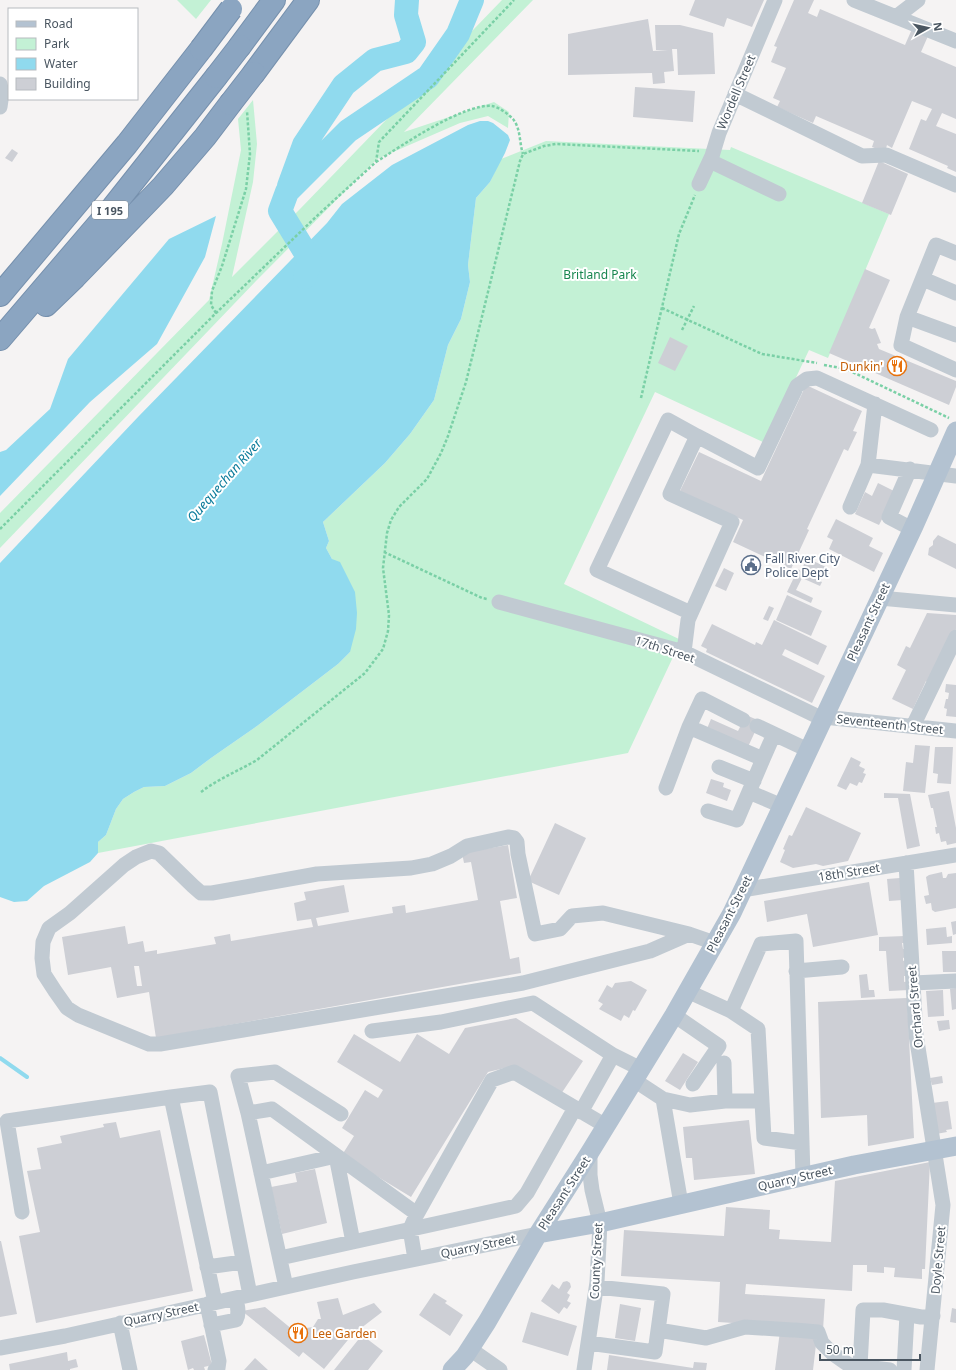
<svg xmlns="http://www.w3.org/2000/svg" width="956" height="1370" viewBox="0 0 956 1370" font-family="'Noto Sans',sans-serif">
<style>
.green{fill:#c3f1d5}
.water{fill:#90daee}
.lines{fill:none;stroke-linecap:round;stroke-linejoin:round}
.stream{stroke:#90daee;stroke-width:4}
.river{stroke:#90daee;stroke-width:24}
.building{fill:#cdcfd5;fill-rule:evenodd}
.highway-casing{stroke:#7690ad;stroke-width:24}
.path{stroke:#7ad0a6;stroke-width:2.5;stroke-dasharray:3 2;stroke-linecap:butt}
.minor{stroke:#c1cad2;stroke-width:15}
.major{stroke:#b3c2d1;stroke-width:19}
.highway{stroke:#8ba5c1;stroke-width:22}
.highway-bridge-casing{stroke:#7690ad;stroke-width:24;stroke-linecap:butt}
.highway-bridge{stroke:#8ba5c1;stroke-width:22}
.labels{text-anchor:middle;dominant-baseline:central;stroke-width:4;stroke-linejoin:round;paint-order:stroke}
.shield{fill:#fff;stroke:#808990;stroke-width:1}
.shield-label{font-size:11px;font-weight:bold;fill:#4a5661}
.street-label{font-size:12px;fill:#4a5661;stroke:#fff}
.park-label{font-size:12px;fill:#17864f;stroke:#fff}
.food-label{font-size:12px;fill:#c56008;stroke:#fff;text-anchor:end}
.service-label{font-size:12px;fill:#4e5e75;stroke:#fff;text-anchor:start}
.water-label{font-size:13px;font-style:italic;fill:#0c7c9b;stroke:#fff}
</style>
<rect width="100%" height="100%" fill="#f5f3f3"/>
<path class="green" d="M177 0H211L196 19Z
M502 0H533L404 132 494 102 509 112 508 128 488 116 460 123 377 159 256 281 0 548V513L209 300 222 244 241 150 238 119 253 100 257 144 253 182 232 277 300 209Z
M546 141 730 150 731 147 889 214 828 358 809 350 765 443 655 392 564 584 681 640 628 753 98 853V842L106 835 116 809 123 799 134 792 144 787 165 786 191 773 211 758 257 726 338 664 350 652 332 559 326 548 329 541 323 522 385 463 410 434 434 400 448 345 461 319 470 282 468 265 476 198 490 182 501 159Z"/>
<path class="water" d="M480 121H488L493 123 508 135 510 140 505 153 490 182 476 198 468 265 470 282 461 319 448 345 434 400 410 434 385 463 323 522 329 541 326 548 332 559 340 562 355 592 357 613 356 629 350 652 338 664 257 726 211 758 191 773 165 786 144 787 134 792 123 799 116 809 106 835 98 842V853L90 862 44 886 27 901 14 902 0 897V563L138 417 327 223 342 204 392 165 468 125Z
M216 216 205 257 157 344 90 402 0 496V452L6 450 50 409 68 359 169 239Z"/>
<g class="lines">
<path class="stream" d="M0 1058 27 1077"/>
<path class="river" d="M289 186 304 145 344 85 375 60 406 52 414 42 406 15 407 0
M305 277 310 260 280 211 287 192 348 131 428 77 458 34 472 0"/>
</g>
<path class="building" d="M695 0H764L752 27 727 18 724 27 689 15Z
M794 0H814L808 13 817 17 820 9 905 45 912 29 928 36 921 52 956 67V119L942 113 936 126 956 134V172L947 168 948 166 909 149 921 119 926 121 932 109 912 101 892 148 887 145 885 152 872 147 874 141 816 116 813 123 777 107 780 101 773 98 786 68 771 62 777 47 774 46Z
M648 19 653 51 668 50H656L655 25H680L713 33 715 74 678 75 677 49H672L674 71 664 72 665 83 653 84 652 73 568 75V34Z
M635 87 695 91 693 122 633 117Z
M12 149 18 153 12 162 5 158Z
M879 161 908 174 891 215 862 203Z
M865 269 890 280 869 328 872 329 875 328 881 343 877 344 879 349 956 381V387L949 405 829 353Z
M670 337 688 346 675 371 658 363Z
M806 385 862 411 853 431 857 432 848 451 844 449 807 529 809 530 791 569 733 542 743 520 680 491 699 452 761 481Z
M878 483 896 492 879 525 855 514 865 492 872 496Z
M836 519 873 538 869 546 883 553 874 572 829 549 833 540 827 537Z
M938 535 956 544V569L928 555 929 548 933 545V541Z
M807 558 828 568 823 578 807 570 805 574 822 582 820 586 802 578 796 590 813 598 811 603 787 592 798 569 801 571Z
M724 568 734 573 726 591 715 586Z
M787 595 822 611 811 636 776 620Z
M769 606 774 608 768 621 763 619Z
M927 613 956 615V629L931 683 926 681 913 709 892 699 906 670 897 665 906 646 910 648Z
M774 620 827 646 818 665 785 649 782 655 825 676 812 703 706 652 707 649 701 646 712 624 755 645 756 642 762 645Z
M946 684 956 685V717L946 716 947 709 944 708 946 699H948L949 693 945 692Z
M746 715 760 721 747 749 706 731 711 719 738 731Z
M915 745 930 746 925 793 903 791 906 762 913 763Z
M935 747H953L951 784 937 783 938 774 933 773Z
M851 757 861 762 859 766 865 769 863 773 866 774 862 783 859 782 857 786 850 783 846 790 837 786Z
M711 779 724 783 723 787 731 790 727 801 706 793Z
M949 791 956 828V843L947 845 946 841 941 842 939 833 936 834 935 827H937L933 808H931L928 795Z
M884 793 910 794 920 846 907 849 898 798H884Z
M806 807 861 833 848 861 823 866 816 864 793 868 780 862 785 850 783 849 789 835 792 836Z
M555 823 586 838 559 895 528 881Z
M508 845 517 898 500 901 510 959 519 957 521 973 156 1038 149 992 117 998 111 967 68 975 62 937 125 926 128 944 143 941 145 952 157 950V954L216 944 214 937 230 934 231 941 313 927 311 919 297 921 294 903 306 900 304 892 344 885 349 912 316 918 318 926 393 913 392 907 405 905 406 913 478 900 471 862 464 863 462 853ZM134 966H139L142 986H137Z
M942 872 943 878H946L948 874 956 873V908L935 912 932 910 931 903 926 904 924 896 929 895 926 877 929 875Z
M900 878 903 900 889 901 887 879Z
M869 882 878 935 813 947 807 914 767 922 764 901Z
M956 921V934L953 935 951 922Z
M946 927 947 937 952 936V943L927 945 926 929Z
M905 936V943H902L903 949H905L906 957 903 958V961L905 960 906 976H904V982L908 981 909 990 889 991 886 951H879V937Z
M942 951H956V972H943Z
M867 974 869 990H874L875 997 861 998 859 975Z
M631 981 647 990 635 1011 633 1010 629 1018 624 1015 621 1021 599 1009 603 1004 598 1001 607 985 612 988 615 983Z
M956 988V1009L952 1010 950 989Z
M943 990 944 1016 928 1017 926 991Z
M907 998 914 1138 868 1146 867 1115 821 1118 818 1002Z
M516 1018 583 1061 561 1094 513 1066 488 1072 411 1197 342 1155 354 1136 342 1128 365 1090 378 1098 383 1090 337 1062 354 1034 400 1062 417 1034 449 1054 465 1028Z
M949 1020 950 1029 939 1031 937 1021Z
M683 1053 698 1062 680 1090 665 1081Z
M942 1076 943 1083 932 1085 930 1078Z
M948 1101 952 1129 946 1130 947 1132 936 1134 932 1103Z
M749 1120 755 1174 694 1180 692 1158H686L683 1127Z
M116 1122 120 1138 160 1130 193 1291 36 1323 19 1236 40 1232 27 1171 41 1169 37 1148 62 1143 60 1136 104 1127 103 1124Z
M930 1162 925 1269H922V1279L894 1277 895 1268 884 1267V1273L867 1272V1265H853L852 1291 746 1284 745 1294 825 1299 823 1330 817 1336 813 1370H775L780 1331 792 1327 718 1322 720 1282 621 1276 624 1230 724 1236 726 1207 770 1210 769 1229 780 1230 779 1239 831 1242 835 1181Z
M315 1169 327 1223 282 1234 271 1187 297 1182 295 1173Z
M0 1241H1L17 1314 0 1317Z
M567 1281 570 1283 571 1287 567 1293 570 1295 567 1301 571 1303 567 1309 564 1307 559 1314 541 1301 552 1284 559 1289 563 1282Z
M434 1293 447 1301 445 1303 463 1315 450 1336 419 1315Z
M338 1298 343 1315 374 1303 382 1312 352 1335 324 1369 303 1352 299 1357 242 1311 265 1307 293 1330 313 1327 318 1319H321L317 1302Z
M620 1304 641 1308 635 1341 615 1338Z
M952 1308 956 1309V1323L950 1322Z
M531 1312 577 1326 568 1356 522 1342Z
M204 1335 212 1365 204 1367 205 1370H194L193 1368 188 1370 181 1341Z
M362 1335 383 1351 368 1370H334Z
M67 1352 68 1361 76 1359 78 1367 70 1369V1370H10L9 1364Z
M609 1355 693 1368 694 1362 707 1363 706 1370H607Z
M255 1358 268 1370H244Z"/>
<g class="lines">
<defs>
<path id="highway" d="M240 46 274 0
M254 73 308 0
M0 295 127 144 201 49
M46 305 75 277 163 186 205 137 230 104
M0 339 113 207 216 77"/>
</defs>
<use href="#highway" class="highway-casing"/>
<path class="path" d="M376 162C401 146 464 103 492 106 499 107 508 114 513 119 521 129 519 142 523 154
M662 308 762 354 817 363
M216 313 211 305 212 291 222 266 246 189 250 154 247 111
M682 330 694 306
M824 365 846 369 949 418
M641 398 679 234 695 195
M0 529 216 313 319 214 376 162 379 142 514 0
M384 552 482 598 487 599
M201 792C218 779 238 771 257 760L365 673 383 649 388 631 389 615 383 568 387 533 391 520 399 507 427 479 441 453 448 436 466 382 520 161 523 154 544 146 556 144 699 151"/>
<path class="minor" d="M854 0 956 41
M896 17 918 0
M0 84 2 93 0 107
M735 94 862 156 886 155 956 185
M710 161 779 194
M699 184 712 156 719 133 775 0
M956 253 936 245 907 317 956 335
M923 279 956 293
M907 317 901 345 956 370
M875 404 868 465 956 476
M697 436 758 468 797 386 807 379 817 378 931 430
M910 469 889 517 912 529
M850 507 868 465
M880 598 956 605
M499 602 684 652 823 719
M684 652 688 620 732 522 670 494 697 436 668 420 597 570 691 613
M824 717 956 731
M743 720 702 699 689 727 763 759 774 734
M757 726 808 750
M913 726 956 637
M719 767 754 781
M666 788 689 727
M749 792 782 806
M708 811 737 820 763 759
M906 863 916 1035 943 1205 927 1370
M742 890 956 855
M689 934 650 951 523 983 160 1044H149L78 1015 67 1008 55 991 44 974 42 958 43 942 49 928 70 913 124 865 136 857 151 851 159 853 193 886 201 893H212L317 874 411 868 432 864 451 856 467 846 508 837 514 838 517 842 518 854 535 934 560 929 572 916 603 913 689 934 715 943
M796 971 842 967
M913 983 956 981
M687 991 731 1011 761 944 796 941 803 1176
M731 1011 758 1029 764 1138 802 1143
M674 1015 719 1046 693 1084
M372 1031 441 1022 533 1003 613 1055 581 1112
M613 1055 641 1069
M724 1063 725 1101H762
M634 1080 663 1099 681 1204
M663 1099 690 1105 725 1101
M248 1113 238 1076 275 1072 341 1114
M261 1173 336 1156 353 1242
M22 1212 7 1121 171 1097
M414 1220 410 1229 415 1259
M280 1258 516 1206 527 1193 575 1108
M207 1267 243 1262
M286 1287 248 1113 272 1109 417 1214 492 1080 514 1072 606 1126
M215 1302 171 1097 210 1092 250 1295
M207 1304 219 1361 218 1368 215 1370
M120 1323 130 1370
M211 1325 236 1320C240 1313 237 1305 236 1298
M658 1330 706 1338 745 1327 792 1330
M795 1330 818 1332 822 1343 832 1353 849 1365 890 1370
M588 1343 655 1352 663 1294 597 1287
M0 1348 65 1336 353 1272 538 1234
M470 1349 500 1370
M860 1366 863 1310H883L921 1317 933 1316
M584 1370 597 1282 600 1223 592 1190 590 1175V1152
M904 1370 907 1315"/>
<path class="major" d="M538 1234 600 1223 854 1165 956 1146
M452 1370 465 1356 487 1322 538 1234 590 1152 674 1015 732 913 914 526 956 431"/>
<use href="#highway" class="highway"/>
<defs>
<path id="highway-bridge" d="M201 49 231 9
M216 77 240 46
M230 104 254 73"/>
</defs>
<use href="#highway-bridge" class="highway-bridge-casing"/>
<use href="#highway-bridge" class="highway-bridge"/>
</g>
<defs>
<symbol id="restaurant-ring" viewBox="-11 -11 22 22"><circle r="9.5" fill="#fff" stroke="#e8710a" stroke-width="1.5"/><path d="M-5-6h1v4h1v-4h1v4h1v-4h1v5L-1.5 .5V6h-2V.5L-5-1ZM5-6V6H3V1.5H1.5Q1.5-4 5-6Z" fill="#e8710a"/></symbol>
<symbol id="civic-ring" viewBox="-11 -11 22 22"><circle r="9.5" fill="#fff" stroke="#5c6f8a" stroke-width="1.5"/><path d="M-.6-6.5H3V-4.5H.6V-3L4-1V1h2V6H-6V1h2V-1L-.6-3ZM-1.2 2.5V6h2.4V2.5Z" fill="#5c6f8a"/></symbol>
</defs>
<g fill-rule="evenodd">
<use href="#restaurant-ring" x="886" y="355" width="22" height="22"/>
<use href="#civic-ring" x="740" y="554" width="22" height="22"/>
<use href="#restaurant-ring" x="287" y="1322" width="22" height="22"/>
</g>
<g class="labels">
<rect class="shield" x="92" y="201" width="36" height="18" rx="3"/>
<g class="shield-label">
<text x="110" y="210">I 195</text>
</g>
<g class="street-label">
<text transform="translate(736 92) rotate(-67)">Wordell Street</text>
<text transform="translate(868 622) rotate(-65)">Pleasant Street</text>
<text transform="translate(665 649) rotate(18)">17th Street</text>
<text transform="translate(890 724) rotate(6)">Seventeenth Street</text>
<text transform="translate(849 872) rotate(-9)">18th Street</text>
<text transform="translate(729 914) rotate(-63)">Pleasant Street</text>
<text transform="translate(915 1007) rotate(-95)">Orchard Street</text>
<text transform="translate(795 1178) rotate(-13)">Quarry Street</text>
<text transform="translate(564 1193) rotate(-57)">Pleasant Street</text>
<text transform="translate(478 1246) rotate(-12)">Quarry Street</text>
<text transform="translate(938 1260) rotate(-85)">Doyle Street</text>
<text transform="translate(596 1261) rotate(-87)">County Street</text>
<text transform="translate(161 1314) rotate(-12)">Quarry Street</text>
</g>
<g class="park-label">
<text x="600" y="274">Britland Park</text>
</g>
<g class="food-label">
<text x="883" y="366">Dunkin'</text>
<text x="312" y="1333" text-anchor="start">Lee Garden</text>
</g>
<g class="service-label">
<text x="765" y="558">Fall River City<tspan x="765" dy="14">Police Dept</tspan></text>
</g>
<g class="water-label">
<text transform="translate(224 480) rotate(-49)">Quequechan River</text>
</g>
</g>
<rect x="8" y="8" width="130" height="92" fill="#ffffff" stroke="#b7bbc0"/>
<rect x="16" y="21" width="20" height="6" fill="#b3c2d1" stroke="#b7bbc0"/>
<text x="44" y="28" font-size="12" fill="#4a5661">Road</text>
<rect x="16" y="38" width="20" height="12" fill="#c3f1d5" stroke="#b7bbc0"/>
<text x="44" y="48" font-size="12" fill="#4a5661">Park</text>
<rect x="16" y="58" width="20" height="12" fill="#90daee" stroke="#b7bbc0"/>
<text x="44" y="68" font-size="12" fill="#4a5661">Water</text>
<rect x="16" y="78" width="20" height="12" fill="#cdcfd5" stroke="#b7bbc0"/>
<text x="44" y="88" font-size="12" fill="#4a5661">Building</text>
<g transform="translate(928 28) rotate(82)" stroke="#ffffff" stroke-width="3" paint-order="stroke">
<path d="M0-3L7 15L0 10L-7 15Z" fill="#4a5661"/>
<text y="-6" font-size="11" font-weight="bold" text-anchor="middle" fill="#4a5661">N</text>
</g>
<path d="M820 1354v6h100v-6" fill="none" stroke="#4a5661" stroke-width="2"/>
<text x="826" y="1354" font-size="12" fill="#4a5661" stroke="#ffffff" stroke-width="3" paint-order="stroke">50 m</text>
</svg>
